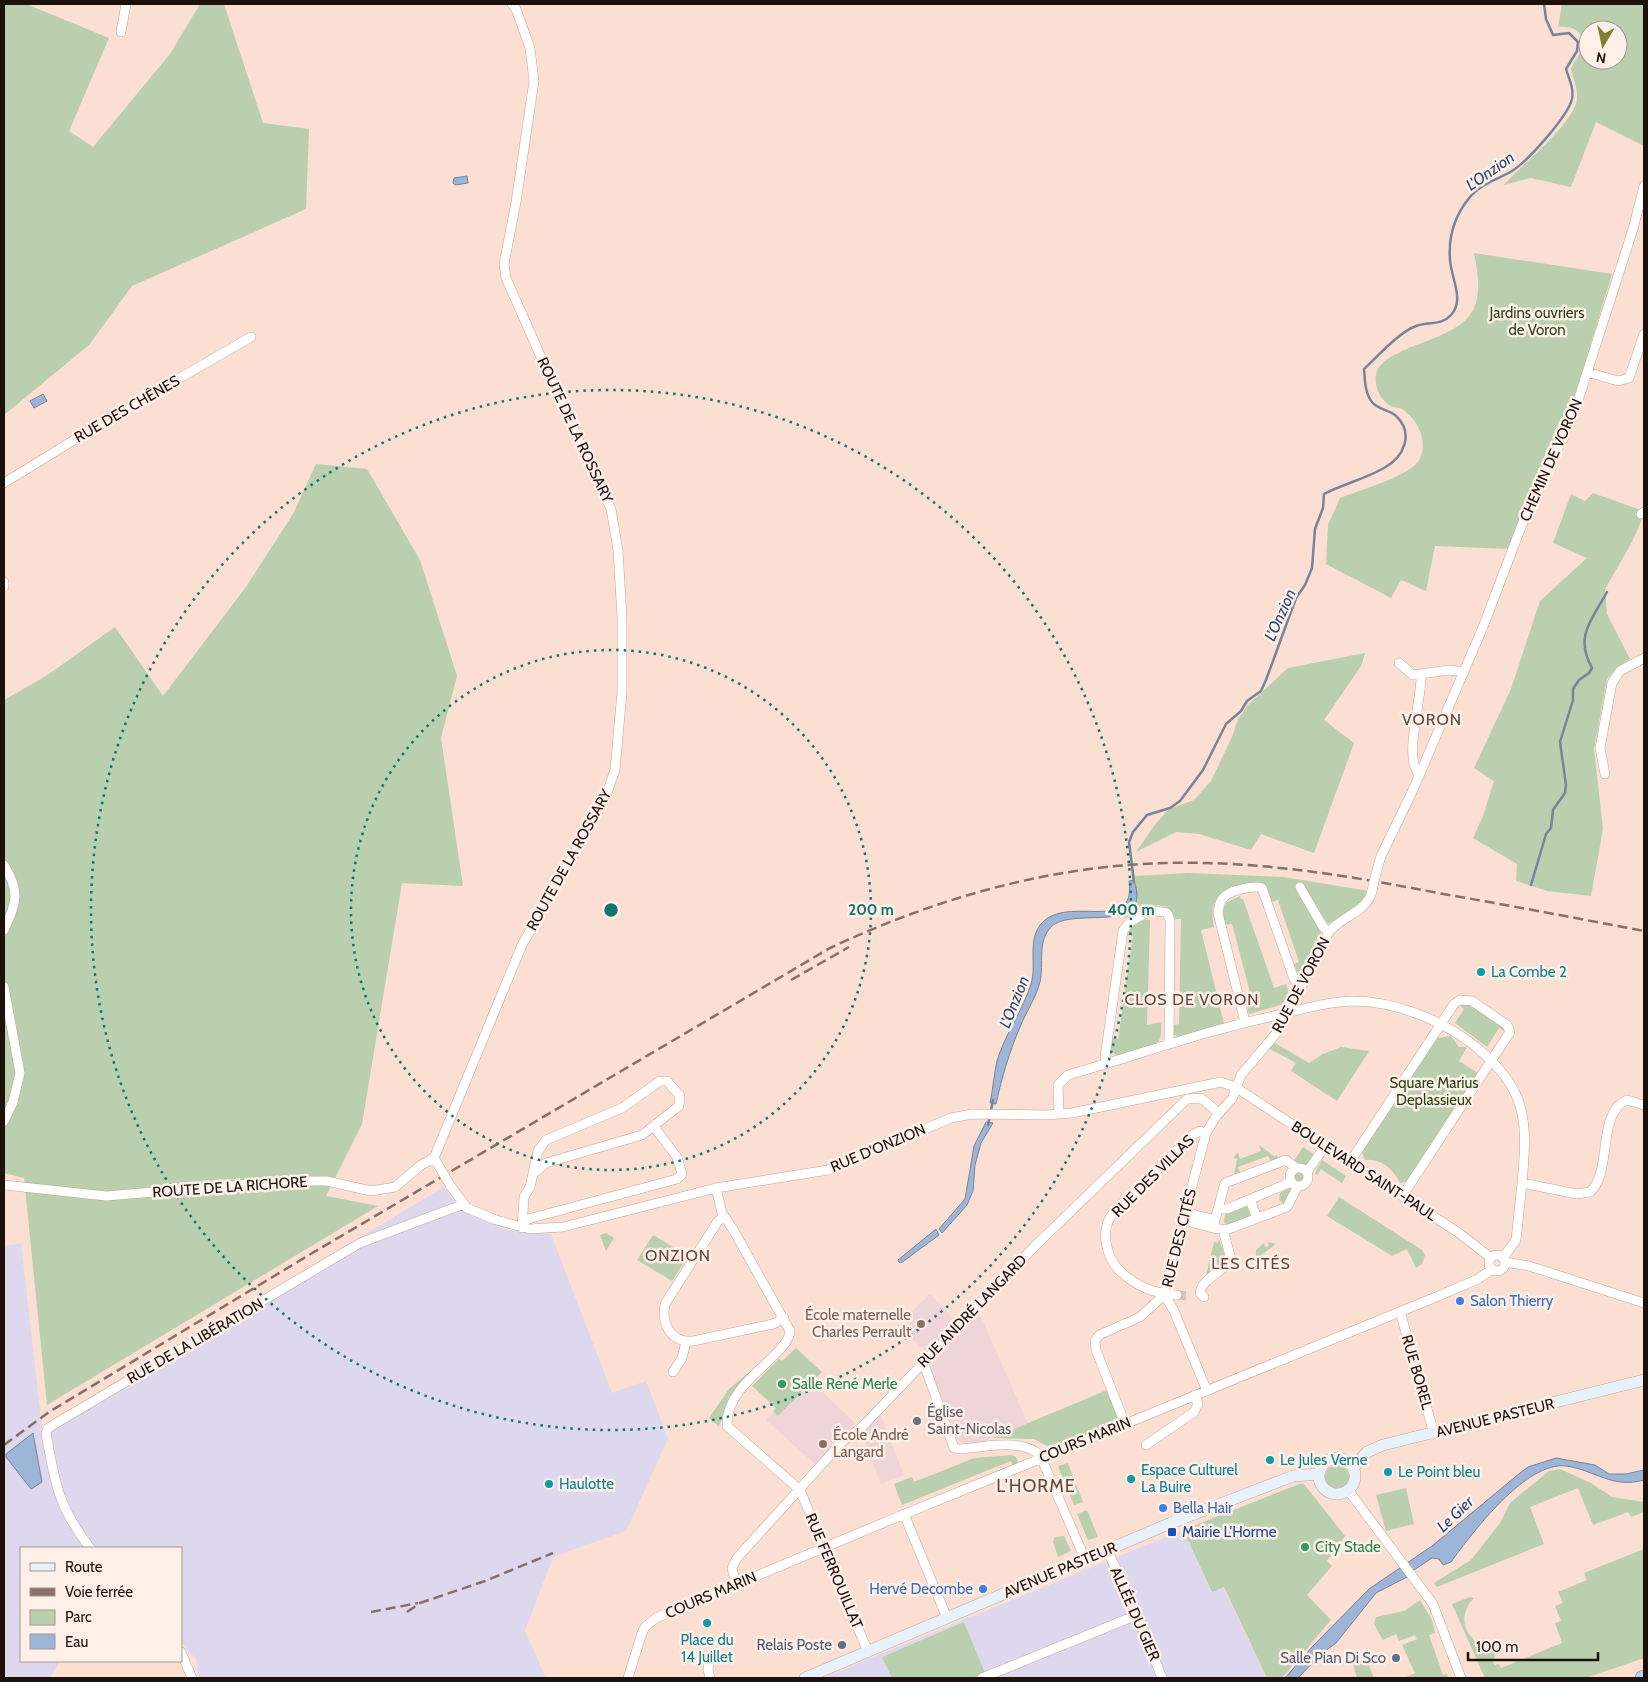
<svg xmlns="http://www.w3.org/2000/svg" width="1648" height="1682" viewBox="0 0 1648 1682" font-family="Cabin,sans-serif">
<style>
.industrial{fill:#ded8ee}
.education{fill:#efd4d8}
.green{fill:#b9cfae;fill-rule:evenodd}
.water{fill:#9db5d6;stroke:#778499}
.lines{fill:none;stroke-linecap:round;stroke-linejoin:round}
.stream{stroke:#778499;stroke-width:2.5}
.street-tunnel{stroke:#dac0b4;stroke-width:9;stroke-dasharray:9 4.5;stroke-linecap:butt}
.street-casing{stroke:#c5a595;stroke-width:10}
.secondary-casing{stroke:#c5a595;stroke-width:12}
.highway-casing{stroke:#7e90a1;stroke-width:16}
.street{stroke:#fff;stroke-width:9}
.secondary{stroke:#e8f2fb;stroke-width:11}
.highway{stroke:#b3d5f1;stroke-width:15}
.rail{stroke:#857168;stroke-width:2.5;stroke-dasharray:10 5;stroke-linecap:butt}
.street-bridge-casing{stroke:#c5a595;stroke-width:10;stroke-linecap:butt}
.street-bridge{stroke:#fff;stroke-width:9}
.ring{fill:none;stroke:#0f766e;stroke-width:2.5;stroke-dasharray:2.5 5}
.culture-dot{fill:#0f9aa8;stroke:#fef0e9;stroke-width:2}
.shop-dot{fill:#3f7fe0;stroke:#fef0e9;stroke-width:2}
.education-dot{fill:#8d6e63;stroke:#fef0e9;stroke-width:2}
.leisure-dot{fill:#2e9e5b;stroke:#fef0e9;stroke-width:2}
.worship-dot{fill:#6b7280;stroke:#fef0e9;stroke-width:2}
.transit-dot{fill:#1a4fb4;stroke:#fef0e9;stroke-width:2}
.service-dot{fill:#5c6f8a;stroke:#fef0e9;stroke-width:2}
.labels{text-anchor:middle;dominant-baseline:central;stroke-width:5;stroke-linejoin:round;paint-order:stroke}
.park-label{font-size:15px;fill:#284615;stroke:#fef0e9}
.street-label{font-size:15px;fill:#1d110c;stroke:#fef0e9}
.culture-label{font-size:15px;fill:#0d838f;stroke:#fef0e9;text-anchor:start}
.shop-label{font-size:15px;fill:#366cbe;stroke:#fef0e9;text-anchor:start}
.education-label{font-size:15px;fill:#785e54;stroke:#fef0e9;text-anchor:end}
.leisure-label{font-size:15px;fill:#27864d;stroke:#fef0e9;text-anchor:start}
.worship-label{font-size:15px;fill:#5b616d;stroke:#fef0e9;text-anchor:start}
.transit-label{font-size:15px;fill:#164399;stroke:#fef0e9;text-anchor:start}
.service-label{font-size:15px;fill:#4e5e75;stroke:#fef0e9;text-anchor:end}
.water-label{font-size:16px;font-style:italic;fill:#274975;stroke:#fef0e9}
.neighbourhood-label{font-size:16px;letter-spacing:1px;fill:#64483a;stroke:#fef0e9}
.quarter-label{font-size:18px;letter-spacing:1px;fill:#64483a;stroke:#fef0e9}
.centre{fill:#0f766e;stroke:#fef0e9;stroke-width:2.5}
.ring-label{font-size:15px;text-anchor:middle;font-weight:bold;fill:#0f766e;stroke:#fef0e9;stroke-width:5;stroke-linejoin:round;paint-order:stroke}
</style>
<rect width="100%" height="100%" fill="#fbdfd2"/>
<path class="industrial" d="M444 1187 462 1211 506 1230 551 1234 612 1393 646 1381 668 1439 626 1531 553 1557 525 1631 546 1678H199L196 1659 181 1642V1548H21V1661H60L50 1678H4V1246L21 1243 42 1428Z
M1183 1530 1211 1592 1223 1587 1267 1678H822Z"/>
<path class="education" d="M930 1294 956 1322 927 1352 899 1327 905 1318Z
M978 1310 1028 1424 977 1444 960 1442 931 1371 935 1353Z
M812 1382 855 1423 817 1466 766 1420 773 1412 778 1416 782 1413Z
M880 1414 904 1475 881 1484 861 1433Z"/>
<path class="green" d="M4 4H26L109 38 69 131 93 147 170 54 200 4H224L263 123 309 129 306 209 132 286 89 345 4 415Z
M1562 4H1644V146L1596 122 1571 187 1531 178 1504 185C1520 166 1574 124 1577 99 1578 89 1573 78 1571 69 1574 61 1581 55 1582 47 1585 30 1571 26 1558 27ZM1588 30H1618V60H1588Z
M1474 253 1612 274 1570 412 1558 439 1536 477 1510 549 1435 546 1426 591 1401 580 1391 598 1326 564 1328 525 1340 498C1363 489 1390 482 1410 469 1433 454 1422 422 1402 409 1399 407 1394 408 1391 406 1378 400 1371 378 1379 367 1387 357 1400 352 1411 347 1467 326 1488 318 1474 253Z
M316 464 367 469 420 560 457 676 441 738 463 886 402 883 362 1124 326 1196 378 1206 47 1405 24 1178 4 1173V700L46 676 115 627 163 696 246 587 293 514Z
M1593 493 1638 509 1642 519 1632 542 1605 589 1607 614 1630 659 1617 667 1607 679 1594 749 1603 829 1591 896 1547 891 1516 881 1517 864 1473 838 1483 816 1494 781 1474 768 1511 689 1540 601 1587 558 1553 543 1571 494 1585 501Z
M1365 653 1361 666 1324 720 1354 743 1314 853 1261 834 1251 850 1199 834 1176 832 1136 852 1153 827 1169 809 1194 800 1211 781 1232 737 1238 719 1248 705 1288 668Z
M1188 873 1284 877 1369 891 1364 901 1328 924 1301 882 1295 885 1321 932 1320 938 1301 972 1297 971 1294 964 1299 962 1278 900 1271 902 1266 886C1260 881 1254 883 1247 885 1221 890 1208 897 1214 927L1201 930 1224 1024 1178 1037 1173 1034 1172 1025 1179 1024 1181 919H1175C1168 893 1139 911 1125 918L1121 915 1131 909 1136 886 1135 876Z
M1240 896 1241 899H1243L1274 988 1286 984 1289 994 1284 1004 1249 1014 1247 1007 1253 1004 1232 924 1225 925 1222 911 1227 902Z
M1142 920H1150L1147 1025 1161 1022C1161 1029 1162 1037 1158 1042 1153 1047 1124 1055 1116 1055L1111 1051V1038L1118 1039 1133 936 1126 935 1133 925Z
M1468 1003 1504 1026 1505 1032 1499 1028 1487 1047 1455 1023 1464 1009 1459 1005Z
M1451 1036 1459 1047H1467L1459 1061 1478 1073 1408 1181 1400 1183C1394 1170 1381 1158 1365 1160L1362 1152 1436 1038Z
M1275 1043 1309 1063 1323 1054 1341 1047 1369 1051 1337 1101 1291 1071 1296 1063 1268 1048Z
M1259 1145 1275 1157 1277 1155 1278 1158 1271 1161 1268 1156 1238 1167 1240 1173 1234 1176 1237 1159 1234 1158 1235 1155 1238 1153 1240 1159 1261 1151Z
M1303 1147 1315 1155 1306 1166 1294 1161Z
M1322 1160 1346 1176 1342 1183 1321 1169 1317 1175 1315 1173Z
M1292 1177a7 7 0 1 1 14 0a7 7 0 1 1-14 0Z
M1289 1188 1292 1189 1284 1204 1279 1200 1280 1193Z
M1339 1197 1422 1250 1425 1255 1422 1264 1416 1268 1407 1249 1392 1256 1327 1216Z
M1247 1206 1249 1207 1252 1216 1228 1225 1224 1222 1225 1214Z
M606 1233 614 1238 606 1251 600 1235Z
M653 1235 688 1256 672 1281 637 1260Z
M1219 1239 1227 1261 1219 1267 1216 1263 1213 1266 1215 1269 1206 1276 1214 1242 1218 1243Z
M1268 1242 1276 1244 1256 1259V1250L1264 1243 1265 1247 1269 1246Z
M796 1348 822 1372 778 1416 773 1412 776 1408 752 1386 779 1359 782 1361Z
M752 1370 728 1398 719 1427 709 1418 729 1389Z
M1107 1390 1119 1420 1053 1449 1034 1439 993 1438Z
M1012 1455 1016 1457 1019 1465 1014 1467 1011 1461 902 1505 894 1484 912 1477 914 1482 974 1458Z
M1068 1463 1074 1480 1070 1481 1071 1486 1076 1484 1083 1502 1074 1505 1058 1466Z
M1325 1477a12 12 0 1 1 24 0a12 12 0 1 1-24 0Z
M1560 1469 1591 1483 1612 1497 1644 1502V1512L1631 1517 1628 1512 1593 1525 1578 1488 1530 1507 1544 1544 1437 1587 1434 1583 1471 1560 1500 1523 1510 1503 1549 1471Z
M1299 1484H1304L1345 1536 1327 1561 1332 1566 1307 1595 1331 1620 1282 1678H1267L1224 1587 1212 1592 1183 1530Z
M1406 1488 1414 1524 1386 1531 1376 1495Z
M1087 1510 1098 1537 1088 1540 1077 1514Z
M1064 1536 1071 1551 1058 1557 1053 1541 1055 1537Z
M1644 1549V1658L1586 1678H1486L1484 1676 1452 1604 1470 1597 1474 1598C1453 1620 1469 1645 1496 1653L1493 1661 1495 1665 1499 1664 1501 1668 1562 1643 1555 1623 1561 1621 1555 1606 1563 1603 1558 1592 1587 1580 1584 1573Z
M1420 1600 1432 1620 1435 1633 1429 1635 1443 1675 1447 1674 1448 1678H1404L1415 1673 1402 1645 1417 1639 1415 1635 1399 1641 1396 1634 1383 1640 1374 1624 1376 1617 1404 1611Z
M964 1622 985 1673 972 1678H892L882 1657Z
M1366 1659 1374 1678H1357L1353 1664Z"/>
<path class="water" d="M467 176 468 183 455 185 453 183 454 178Z
M43 394 47 401 34 408 30 401Z
M1134 880C1153 938 1073 905 1051 927 1037 942 1044 963 1040 982 1036 998 1026 1012 1020 1027 1009 1053 1002 1077 996 1104L990 1103C993 1089 994 1074 997 1061 1005 1034 1023 1010 1031 984 1037 965 1027 941 1041 924 1067 893 1137 936 1129 881Z
M986 1122 993 1123 981 1143 975 1165 973 1191 967 1205 942 1233 939 1229 965 1199 974 1146Z
M936 1229 939 1235 901 1263 899 1262 898 1260Z
M33 1433 42 1482 31 1489 6 1457V1454Z
M1556 1458 1595 1465 1609 1474H1626L1644 1470V1480C1612 1489 1595 1470 1566 1466 1526 1461 1472 1533 1451 1562L1443 1565 1439 1559 1432 1558 1414 1570 1411 1567 1403 1572 1407 1577 1376 1593 1336 1643 1321 1654 1298 1678H1285L1312 1647 1369 1589 1432 1546 1520 1473 1528 1467Z"/>
<g class="lines">
<path class="stream" d="M1134 882 1129 842 1133 832 1147 815 1170 808 1180 801 1203 770 1226 724 1241 711 1247 701 1261 691 1266 680 1296 598 1305 585 1312 568 1315 529 1323 508 1324 494C1343 484 1365 479 1384 468 1404 457 1415 433 1395 415 1389 410 1377 409 1372 402 1365 393 1365 381 1364 369 1377 357 1399 332 1416 326 1430 321 1441 326 1451 315 1465 300 1451 278 1450 260 1448 236 1455 215 1470 197 1480 184 1499 179 1512 171 1528 161 1568 116 1572 99 1574 88 1569 79 1566 69L1577 51 1578 42 1569 33 1553 35 1546 19 1544 4
M1531 885 1546 834 1551 828 1553 810 1565 793 1566 785 1560 742 1573 700V689L1579 680 1589 673 1592 668C1574 636 1592 620 1607 592
M988 1125 993 1100"/>
<path class="street-tunnel" d="M1177 1295 1190 1296"/>
<defs>
<path id="street" d="M121 32 126 4
M1587 372 1618 381 1629 378 1644 334
M4 483 105 421 251 337
M1641 514 1644 512
M4 582V587
M1399 663 1413 675 1449 670 1464 672
M1420 774C1402 762 1423 694 1421 674
M1605 774 1600 748 1612 683 1620 671 1644 658
M4 865C21 893 16 903 4 930
M1375 877 1381 856 1412 792 1483 627 1537 485 1563 439 1575 410 1633 229 1644 186
M1300 887 1323 927 1329 932
M4 987 20 1073 13 1102 4 1121
M1245 1022 1218 913C1219 908 1219 902 1223 898 1230 890 1254 885 1262 888L1294 979 1301 988
M1106 1064 1105 1057 1123 931C1130 918 1152 908 1167 913L1170 920 1169 1044
M1059 1114 1058 1085 1068 1075C1138 1055 1207 1030 1278 1015 1303 1009 1327 1002 1352 1001 1395 1001 1442 1020 1475 1046 1527 1089 1528 1119 1522 1183
M434 1158 522 945 604 801 615 770 622 692V618L618 550 611 509 564 409 506 278 504 264 516 202 534 81 530 48 516 9 512 4
M1350 1162 1454 1004 1460 1000 1472 1001 1507 1025 1510 1032 1403 1195
M1290 1177a9 9 0 1 1 18 0a9 9 0 1 1-18 0Z
M1307 1172 1325 1146
M4 1185 106 1196 284 1181H327L371 1191 395 1187 421 1165 434 1158 440 1168
M450 1185 467 1208 496 1220 530 1229 563 1227 716 1188 828 1170 951 1118 972 1114 1046 1115 1072 1113 1221 1082 1235 1087 1459 1233 1491 1258
M716 1188 722 1213 734 1231 790 1331C788 1357 725 1382 727 1426L800 1490 868 1652
M1250 1200 1257 1218
M1218 1209H1227L1291 1182
M1185 1212 1215 1220 1213 1228 1226 1230 1287 1207 1298 1186
M724 1217 718 1221 665 1304C661 1324 671 1343 693 1341L773 1324 784 1318
M1183 1220 1213 1228
M1215 1220 1225 1183 1286 1160 1296 1168
M523 1223 528 1219 677 1179 682 1174 677 1157 654 1127
M522 1228 524 1197 530 1187 538 1151 546 1140 622 1108 660 1081H667L680 1096 679 1106 642 1135 546 1163 534 1173
M1489 1263a8 8 0 1 1 16 0a8 8 0 1 1-16 0Z
M1503 1258 1516 1240 1522 1183 1577 1194 1590 1192C1613 1172 1596 1113 1627 1100L1644 1105
M1505 1262 1529 1266 1644 1303
M1177 1295C1156 1294 1136 1286 1121 1272 1107 1259 1100 1233 1111 1216 1117 1206 1129 1197 1138 1189 1156 1171 1174 1153 1192 1135L1200 1131 1206 1133
M1204 1297 1200 1293C1203 1276 1224 1273 1231 1259L1223 1230
M1400 1311 1434 1434
M924 1364 954 1448 959 1449C984 1448 1019 1437 1040 1455L1085 1559
M673 1372 682 1358 686 1342
M1207 1391 1174 1311 1167 1299 1165 1289 1206 1133 1217 1115 1232 1099 1241 1075 1279 1030 1329 932C1342 916 1367 912 1372 891
M1125 1424 1096 1350 1095 1341 1099 1335 1140 1317 1165 1294
M1146 1445 1194 1412 1198 1404 1195 1395
M1348 1490 1433 1604 1461 1678
M904 1514 947 1618
M90 1548C58 1506 55 1484 46 1433L48 1428 360 1243 464 1204
M1107 1550 1134 1606 1162 1678
M736 1584 732 1568 737 1558 843 1441 862 1427 1034 1247 1187 1099 1201 1098 1219 1113
M181 1652 192 1678
M710 1658 708 1669 710 1678
M628 1678 642 1633 645 1627 656 1618 895 1518 1436 1297 1478 1279 1492 1269
M982 1678 1137 1615"/>
<path id="secondary" d="M1319 1476a18 18 0 1 1 36 0a18 18 0 1 1-36 0Z
M1353 1468 1367 1452 1383 1445 1644 1380
M805 1678 1171 1523 1293 1476 1319 1474"/>
<path id="highway" d="M1643 1678H1644"/>
</defs>
<use href="#street" class="street-casing"/>
<use href="#secondary" class="secondary-casing"/>
<use href="#highway" class="highway-casing"/>
<use href="#street" class="street"/>
<use href="#secondary" class="secondary"/>
<use href="#highway" class="highway"/>
<path class="rail" d="M791 980 849 947
M4 1445 49 1412 309 1255 830 948C928 902 1034 870 1143 864 1243 858 1340 874 1438 893 1507 905 1576 918 1644 931
M371 1612 418 1603
M407 1612 420 1603 485 1581 553 1553"/>
<defs>
<path id="street-bridge" d="M1372 891 1375 877
M440 1168 450 1185"/>
</defs>
<use href="#street-bridge" class="street-bridge-casing"/>
<use href="#street-bridge" class="street-bridge"/>
</g>
<g class="ring">
<circle cx="611" cy="910" r="260"/>
<circle cx="611" cy="910" r="520"/>
</g>
<g class="culture-dot">
<circle cx="1481" cy="972" r="5"/>
<circle cx="1270" cy="1460" r="5"/>
<circle cx="1388" cy="1472" r="5"/>
<circle cx="1131" cy="1479" r="5"/>
<circle cx="549" cy="1484" r="5"/>
<circle cx="707" cy="1623" r="5"/>
</g>
<g class="shop-dot">
<circle cx="1460" cy="1301" r="5"/>
<circle cx="1163" cy="1508" r="5"/>
<circle cx="983" cy="1589" r="5"/>
</g>
<g class="education-dot">
<circle cx="921" cy="1324" r="5"/>
<circle cx="823" cy="1444" r="5"/>
</g>
<g class="leisure-dot">
<circle cx="782" cy="1384" r="5"/>
<circle cx="1305" cy="1547" r="5"/>
</g>
<circle class="worship-dot" cx="917" cy="1421" r="5"/>
<rect class="transit-dot" x="1167" y="1527" width="10" height="10" rx="2.5"/>
<g class="service-dot">
<circle cx="842" cy="1645" r="5"/>
<circle cx="1396" cy="1658" r="5"/>
</g>
<g class="labels">
<g class="park-label">
<text x="1537" y="313">Jardins ouvriers<tspan x="1537" dy="17">de Voron</tspan></text>
<text x="1434" y="1083">Square Marius<tspan x="1434" dy="17">Deplassieux</tspan></text>
</g>
<g class="street-label">
<text transform="translate(127 409) rotate(-30)">RUE DES CHÊNES</text>
<text transform="translate(575 430) rotate(65)">ROUTE DE LA ROSSARY</text>
<text transform="translate(1551 460) rotate(-66)">CHEMIN DE VORON</text>
<text transform="translate(569 860) rotate(-61)">ROUTE DE LA ROSSARY</text>
<text transform="translate(1301 985) rotate(-62)">RUE DE VORON</text>
<text transform="translate(878 1148) rotate(-23)">RUE D'ONZION</text>
<text transform="translate(1364 1171) rotate(33)">BOULEVARD SAINT-PAUL</text>
<text transform="translate(1153 1176) rotate(-45)">RUE DES VILLAS</text>
<text transform="translate(230 1187) rotate(-4)">ROUTE DE LA RICHORE</text>
<text transform="translate(1179 1238) rotate(-76)">RUE DES CITÉS</text>
<text transform="translate(972 1311) rotate(-46)">RUE ANDRÉ LANGARD</text>
<text transform="translate(195 1341) rotate(-30)">RUE DE LA LIBÉRATION</text>
<text transform="translate(1417 1372) rotate(74)">RUE BOREL</text>
<text transform="translate(1495 1418) rotate(-14)">AVENUE PASTEUR</text>
<text transform="translate(1085 1440) rotate(-22)">COURS MARIN</text>
<text transform="translate(1060 1570) rotate(-23)">AVENUE PASTEUR</text>
<text transform="translate(834 1571) rotate(67)">RUE FERROUILLAT</text>
<text transform="translate(711 1595) rotate(-23)">COURS MARIN</text>
<text transform="translate(1135 1614) rotate(66)">ALLÉE DU GIER</text>
</g>
<g class="culture-label">
<text x="1491" y="972">La Combe 2</text>
<text x="1280" y="1460">Le Jules Verne</text>
<text x="1141" y="1470">Espace Culturel<tspan x="1141" dy="17">La Buire</tspan></text>
<text x="1398" y="1472">Le Point bleu</text>
<text x="559" y="1484">Haulotte</text>
<text x="707" y="1640" text-anchor="middle">Place du<tspan x="707" dy="17">14 Juillet</tspan></text>
</g>
<g class="shop-label">
<text x="1470" y="1301">Salon Thierry</text>
<text x="1173" y="1508">Bella Hair</text>
<text x="973" y="1589" text-anchor="end">Hervé Decombe</text>
</g>
<g class="education-label">
<text x="911" y="1315">École maternelle<tspan x="911" dy="17">Charles Perrault</tspan></text>
<text x="833" y="1435" text-anchor="start">École André<tspan x="833" dy="17">Langard</tspan></text>
</g>
<g class="leisure-label">
<text x="792" y="1384">Salle René Merle</text>
<text x="1315" y="1547">City Stade</text>
</g>
<g class="worship-label">
<text x="927" y="1412">Église<tspan x="927" dy="17">Saint-Nicolas</tspan></text>
</g>
<g class="transit-label">
<text x="1182" y="1532">Mairie L'Horme</text>
</g>
<g class="service-label">
<text x="832" y="1645">Relais Poste</text>
<text x="1386" y="1658">Salle Pian Di Sco</text>
</g>
<g class="water-label">
<text transform="translate(1490 171) rotate(-35)">L'Onzion</text>
<text transform="translate(1280 615) rotate(-66)">L'Onzion</text>
<text transform="translate(1014 1002) rotate(-68)">L'Onzion</text>
<text transform="translate(1455 1514) rotate(-44)">Le Gier</text>
</g>
<g class="neighbourhood-label">
<text x="1432" y="719">VORON</text>
<text x="1192" y="999">CLOS DE VORON</text>
<text x="678" y="1255">ONZION</text>
<text x="1251" y="1263">LES CITÉS</text>
</g>
<g class="quarter-label">
<text x="1036" y="1486">L'HORME</text>
</g>
</g>
<circle cx="611" cy="910" r="8" class="centre"/>
<g class="ring-label">
<text x="871" y="915">200 m</text>
<text x="1131" y="915">400 m</text>
</g>
<rect width="1648" height="1682" fill="none" stroke="#1d110c" stroke-width="10"/>
<rect x="20" y="1547" width="162" height="115" fill="#fef0e9" stroke="#a49791"/>
<rect x="30" y="1563" width="25" height="8" fill="#e8f2fb" stroke="#a49791"/>
<text x="65" y="1572" font-size="15" fill="#1d110c">Route</text>
<rect x="30" y="1588" width="25" height="8" fill="#857168" stroke="#a49791"/>
<text x="65" y="1597" font-size="15" fill="#1d110c">Voie ferrée</text>
<rect x="30" y="1610" width="25" height="15" fill="#b9cfae" stroke="#a49791"/>
<text x="65" y="1622" font-size="15" fill="#1d110c">Parc</text>
<rect x="30" y="1634" width="25" height="15" fill="#9db5d6" stroke="#a49791"/>
<text x="65" y="1647" font-size="15" fill="#1d110c">Eau</text>
<g transform="translate(1603 45) rotate(189)"><circle r="24" fill="#fef0e9" stroke="#a49791"/>
<path d="M0-4L9 19L0 12L-9 19Z" fill="#7b832f"/>
<text y="-8" font-size="14" font-weight="bold" text-anchor="middle" fill="#1d110c">N</text>
</g>
<path d="M1468 1652v8h130v-8" fill="none" stroke="#1d110c" stroke-width="2.5"/>
<text x="1476" y="1652" font-size="15" fill="#1d110c" stroke="#fef0e9" stroke-width="4" paint-order="stroke">100 m</text>
</svg>
